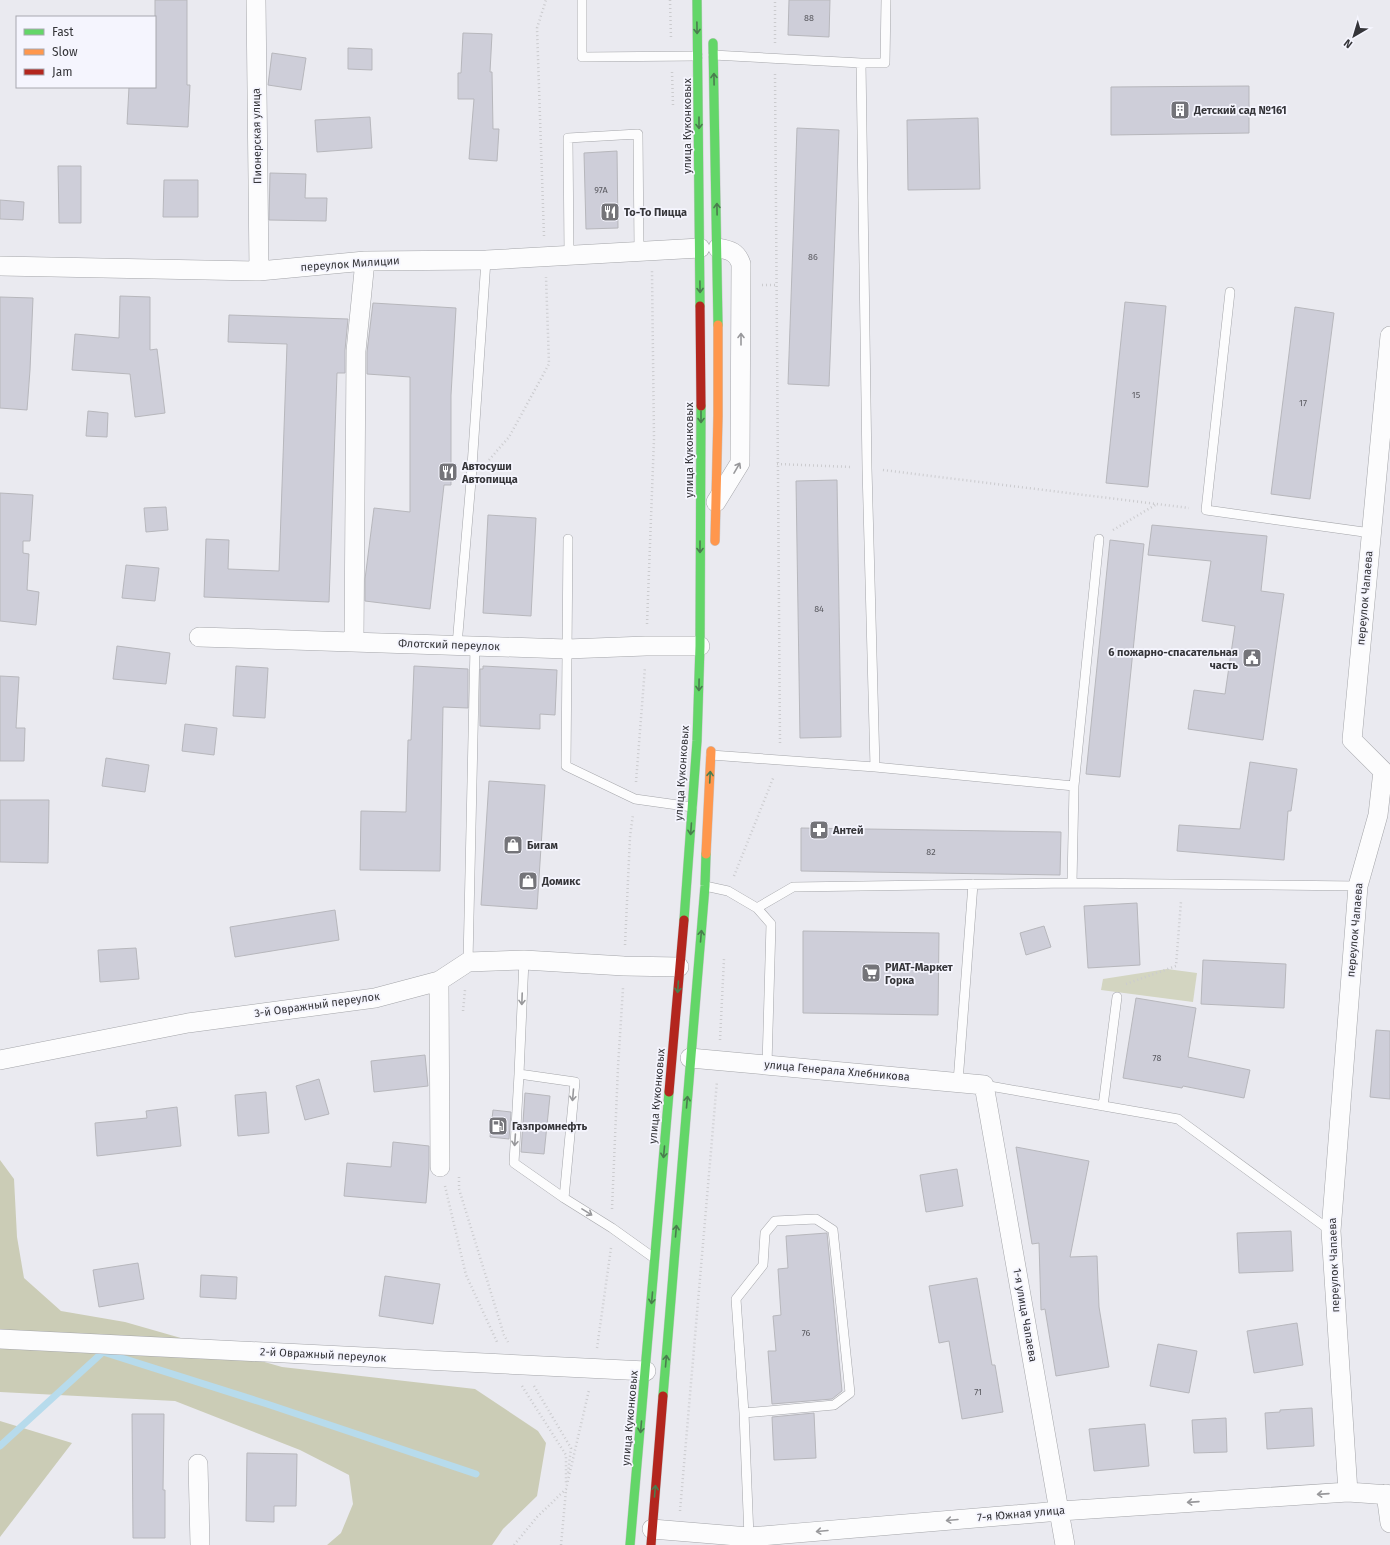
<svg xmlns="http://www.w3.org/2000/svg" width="1390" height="1545" viewBox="0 0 1390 1545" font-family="'Fira Sans',sans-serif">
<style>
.green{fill:#d3d5c1}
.forest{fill:#cbccb6}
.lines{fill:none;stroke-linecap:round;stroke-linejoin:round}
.stream{stroke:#b7dbec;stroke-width:7}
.building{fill:#ceced9;stroke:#b7b7bc}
.lane-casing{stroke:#a4a5a9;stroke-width:10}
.street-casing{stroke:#a4a5a9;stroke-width:20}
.fast-casing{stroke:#c8c8ca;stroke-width:10}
.slow-casing{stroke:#c8c8ca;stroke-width:10}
.jam-casing{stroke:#c8c8ca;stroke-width:10}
.path{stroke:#cbcbce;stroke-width:2.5;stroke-dasharray:1 3;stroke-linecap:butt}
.lane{stroke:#fcfcfd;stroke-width:9}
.street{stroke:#fcfcfd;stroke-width:19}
.fast{stroke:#63d668;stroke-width:9}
.slow{stroke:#ff974d;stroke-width:9}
.jam{stroke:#b3261e;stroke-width:9}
.oneway{stroke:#4a7d4e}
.oneway2{stroke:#98989b}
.labels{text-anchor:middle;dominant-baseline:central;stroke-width:3.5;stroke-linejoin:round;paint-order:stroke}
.number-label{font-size:9px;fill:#5b5b61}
.poi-label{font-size:11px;font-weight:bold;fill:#353539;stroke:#f5f5fe;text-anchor:start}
.street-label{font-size:11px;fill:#353539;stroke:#f5f5fe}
</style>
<rect width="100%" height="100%" fill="#eaeaf0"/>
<path class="green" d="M1167 969 1197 973 1193 1002 1101 990 1103 979Z"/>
<path class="forest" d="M0 1160 14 1179 17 1237 24 1278 61 1311 125 1322 282 1367 475 1389 538 1431 546 1443 537 1496 503 1529 492 1545H327L341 1533 353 1504 349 1475 300 1450 175 1401 0 1392Z
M0 1421 72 1443 0 1537Z"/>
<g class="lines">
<path class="stream" d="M0 1446 103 1352 267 1404 476 1474"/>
</g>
<path class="building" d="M155 0H187V85H190L188 127 127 124 129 87H155Z
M789 0H830L829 37 788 35Z
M463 33 492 34 490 72H492L493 129H499L497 161 469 159 474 99H458V73H461Z
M348 48 372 49V70L348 69Z
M272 53 306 58 301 90 268 85Z
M1249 86V133L1111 135V87Z
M370 117 372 148 317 152 315 120Z
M978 118 980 189 908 190 907 120Z
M797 128 839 130 829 386 788 384Z
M617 151 618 228 586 229 584 153Z
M58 166H81V223H59Z
M270 173 306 174 305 198H327L326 221 269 220Z
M164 180H198V217H163Z
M0 200 24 202 23 220 0 219Z
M120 296 150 297V350L157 349 165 413 135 417 130 374 72 370 75 334 119 338Z
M0 297 33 298 30 370 27 410 0 408Z
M1125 302 1166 306 1148 487 1106 483Z
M373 303 456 308 451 395V485H444L430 609 365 601V579L374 508 410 512V377L367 374V352Z
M1295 307 1334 313 1310 499 1271 494Z
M229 315 348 319 345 350V373H337L329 602 204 597 206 539 229 540 228 569 279 571 287 344 228 342Z
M88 411 108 413 107 437 86 436Z
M837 480 841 737 800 738 796 481Z
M0 493 33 495 30 541H23V553L29 554 27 590 39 592 36 625 0 621Z
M166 507 168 530 146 532 144 508Z
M488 515 536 518 531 616 483 613Z
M1152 525 1267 536 1261 591 1284 594 1263 740 1188 729 1194 690 1225 694 1235 626 1202 621 1211 561 1148 555Z
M1110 540 1144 544 1120 777 1086 774Z
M126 565 159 568 155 601 122 598Z
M117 646 170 653 166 684 113 679Z
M236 666 268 668 265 718 233 716Z
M414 666 468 669V708L443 707 440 871 360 870 361 811 406 812 408 740H411Z
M483 666 557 670 555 715 540 714V729L480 726V669H483Z
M0 676 19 677 16 728H25L24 761H0Z
M185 724 217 728 214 755 182 751Z
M106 758 149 765 145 792 102 786Z
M1250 762 1297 769 1291 811H1288L1284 860 1177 851 1179 825 1240 829Z
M489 781 545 785 537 909 481 905Z
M0 800H49L48 863 0 862Z
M801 828 1061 832 1060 875 801 871Z
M1137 903 1140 965 1088 968 1084 906Z
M335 910 339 940 235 957 230 927Z
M1044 926 1051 947 1026 955 1020 933Z
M803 931 939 933 938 1015 803 1013Z
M136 948 139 979 100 982 98 950Z
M1203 960 1286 964 1284 1008 1201 1004Z
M1136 998 1196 1008 1188 1057 1250 1070 1244 1098 1183 1086 1182 1088 1123 1078Z
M1376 1030 1390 1031V1099L1370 1097Z
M425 1055 428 1086 374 1092 371 1061Z
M319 1079 329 1114 305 1120 296 1086Z
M266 1092 269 1133 238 1136 235 1095Z
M525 1093 550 1096 544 1154 521 1152Z
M177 1107 181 1146 97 1156 95 1123 147 1118 146 1111Z
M493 1110 511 1112 509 1139 490 1137Z
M393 1142 429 1146V1167L426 1203 344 1196 347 1163 391 1167Z
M1016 1147 1089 1161 1070 1257 1097 1256 1099 1307 1109 1367 1056 1376 1045 1309 1041 1310 1039 1243 1032 1244Z
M957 1169 963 1206 926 1212 920 1175Z
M1291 1231 1293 1271 1239 1273 1237 1233Z
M827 1233 842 1391 832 1399 772 1404 768 1351H776L773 1316 781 1315 778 1269 788 1268 786 1236Z
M138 1263 144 1299 99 1307 93 1270Z
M201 1275 237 1277 236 1299 200 1297Z
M385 1276 440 1284 433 1324 379 1316Z
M977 1278 992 1365H995L1003 1412 962 1419 949 1341 939 1343 929 1286Z
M1297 1323 1303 1365 1254 1373 1247 1331Z
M1158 1344 1197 1351 1189 1393 1150 1386Z
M1312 1408 1314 1446 1267 1449 1265 1413 1280 1412V1410Z
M814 1413 816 1458 774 1460 772 1417Z
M132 1414H164L163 1490H165V1538H133Z
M1226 1418 1227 1452 1194 1453 1192 1420Z
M1145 1424 1149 1466 1094 1471 1089 1429Z
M247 1453 297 1454 296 1506H274V1522L246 1521Z"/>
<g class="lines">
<defs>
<path id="lane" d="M582 0V57L698 56
M713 55 861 63H885L886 0
M861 63 867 468 875 767
M569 255 568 138 638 134 639 251
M1230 292 1206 510 1371 533
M568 539 566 766 635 799 692 807
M1099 539 1074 786 1072 883 1358 886
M457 645 471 481 486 260
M711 755 875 767 1074 786
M705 886 728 891 757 908 771 924 767 1065
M757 908 793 887 1072 883
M524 960 519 1074 575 1082 564 1198 612 1228 654 1258
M468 962 475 646
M519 1074 514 1163 564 1198
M958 1082 973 884
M984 1085 1178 1119 1331 1231
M1103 1106 1117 997
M744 1413 834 1405 850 1393 833 1230 816 1219 775 1221 765 1233 763 1265 736 1299 744 1413 749 1537"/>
<path id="street" d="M256 0 259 271
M0 266 259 271 365 261 486 260 700 248
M716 502 740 463 741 264C737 252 730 250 718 248
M199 637 567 649 646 646H700
M354 642 356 351 365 261
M439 981 440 1167
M690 1058 984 1085 1065 1545
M0 1060 188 1023 375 998 439 981 468 962 524 960 624 966 679 967
M0 1339 646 1371
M198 1464 200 1545
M1348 1492 1331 1231 1358 886 1378 815 1383 771 1352 740 1390 336
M1386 1494 1390 1523
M652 1529 749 1537 1060 1511 1348 1492 1390 1495"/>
<path id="fast" d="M697 0 700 306
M713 43 718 325
M684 920 697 741 700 646 701 406
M663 1396 705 886 706 854
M630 1545 669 1092"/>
<path id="slow" d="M715 541 718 416V325
M706 854 711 751"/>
<path id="jam" d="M700 306 701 406
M669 1092 684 920
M651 1545 663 1396"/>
</defs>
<use href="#lane" class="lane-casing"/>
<use href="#street" class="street-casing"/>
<use href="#fast" class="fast-casing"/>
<use href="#slow" class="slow-casing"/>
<use href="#jam" class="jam-casing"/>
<path class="path" d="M670 0 671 39
M775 43V0
M672 72 673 105
M775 74 780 745
M544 236 537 28 546 0
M762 285H776
M489 460 509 437 549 364 546 277
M777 464 852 467
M883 470 1189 508
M1113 530 1157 504
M647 624 654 439 652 271
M636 782 645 667
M734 876 774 776
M625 945 630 837 633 814
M1126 984 1176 966 1181 901
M463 1011 465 990
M720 1040 724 959
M459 1177V1189L504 1335 508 1342
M445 1186 466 1275 497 1342
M612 1209 618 1067 623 988
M597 1348 611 1248
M522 1386 566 1455V1484
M534 1386 571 1448 568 1473
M680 1511 717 1081
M514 1545 537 1517 566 1489 589 1390
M561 1545 566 1490"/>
<use href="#lane" class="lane"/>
<use href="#street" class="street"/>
<use href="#fast" class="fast"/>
<use href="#slow" class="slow"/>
<use href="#jam" class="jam"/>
</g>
<defs><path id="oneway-shaft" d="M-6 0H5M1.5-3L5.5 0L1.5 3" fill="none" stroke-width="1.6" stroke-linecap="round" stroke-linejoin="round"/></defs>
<g class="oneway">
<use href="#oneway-shaft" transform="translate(697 28) rotate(89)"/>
<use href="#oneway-shaft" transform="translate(714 79) rotate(-91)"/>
<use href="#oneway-shaft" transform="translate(699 123) rotate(90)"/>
<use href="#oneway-shaft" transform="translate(717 209) rotate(-91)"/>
<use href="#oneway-shaft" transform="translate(700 287) rotate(89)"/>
<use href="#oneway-shaft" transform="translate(701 417) rotate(90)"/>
<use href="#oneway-shaft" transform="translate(700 547) rotate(90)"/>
<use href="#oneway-shaft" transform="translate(699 685) rotate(91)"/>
<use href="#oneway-shaft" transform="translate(710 777) rotate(-87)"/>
<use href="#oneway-shaft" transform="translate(691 829) rotate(94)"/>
<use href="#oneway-shaft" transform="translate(701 936) rotate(-85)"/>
<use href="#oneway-shaft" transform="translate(678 987) rotate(94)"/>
<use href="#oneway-shaft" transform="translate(687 1102) rotate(-85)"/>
<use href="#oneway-shaft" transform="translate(664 1152) rotate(95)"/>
<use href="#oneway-shaft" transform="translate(676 1231) rotate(-85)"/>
<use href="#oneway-shaft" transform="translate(652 1298) rotate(95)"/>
<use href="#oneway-shaft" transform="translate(666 1361) rotate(-85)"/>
<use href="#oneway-shaft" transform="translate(641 1427) rotate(95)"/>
<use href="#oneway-shaft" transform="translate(655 1491) rotate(-85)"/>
</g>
<g class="oneway2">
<use href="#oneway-shaft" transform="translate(741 339) rotate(-90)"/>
<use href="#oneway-shaft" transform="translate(737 468) rotate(-60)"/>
<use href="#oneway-shaft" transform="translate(522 999) rotate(92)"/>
<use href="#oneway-shaft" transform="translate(573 1095) rotate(95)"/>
<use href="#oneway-shaft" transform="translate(515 1140) rotate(94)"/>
<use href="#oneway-shaft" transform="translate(587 1212) rotate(32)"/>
<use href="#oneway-shaft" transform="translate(1323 1494) rotate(176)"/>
<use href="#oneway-shaft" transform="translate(1193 1502) rotate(176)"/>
<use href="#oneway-shaft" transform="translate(952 1520) rotate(175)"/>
<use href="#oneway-shaft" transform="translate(822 1531) rotate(175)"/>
</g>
<defs>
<symbol id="building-square" viewBox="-11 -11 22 22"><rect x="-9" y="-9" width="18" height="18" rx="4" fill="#747479" stroke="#f5f5fe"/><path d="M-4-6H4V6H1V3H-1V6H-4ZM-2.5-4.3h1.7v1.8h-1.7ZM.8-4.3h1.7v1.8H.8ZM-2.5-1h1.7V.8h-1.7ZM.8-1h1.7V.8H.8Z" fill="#fff"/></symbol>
<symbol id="restaurant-square" viewBox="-11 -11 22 22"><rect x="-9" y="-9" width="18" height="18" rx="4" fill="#747479" stroke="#f5f5fe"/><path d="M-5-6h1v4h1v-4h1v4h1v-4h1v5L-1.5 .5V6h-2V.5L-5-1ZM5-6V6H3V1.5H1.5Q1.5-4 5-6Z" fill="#fff"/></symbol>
<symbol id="civic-square" viewBox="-11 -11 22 22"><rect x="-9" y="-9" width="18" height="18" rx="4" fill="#747479" stroke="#f5f5fe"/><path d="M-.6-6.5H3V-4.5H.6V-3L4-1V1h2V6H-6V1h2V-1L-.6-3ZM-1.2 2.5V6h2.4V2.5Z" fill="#fff"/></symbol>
<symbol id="pharmacy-square" viewBox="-11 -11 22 22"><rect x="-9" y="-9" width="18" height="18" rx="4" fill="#747479" stroke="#f5f5fe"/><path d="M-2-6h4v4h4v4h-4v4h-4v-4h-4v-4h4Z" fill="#fff"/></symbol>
<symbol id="shop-square" viewBox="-11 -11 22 22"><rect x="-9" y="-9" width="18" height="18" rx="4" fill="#747479" stroke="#f5f5fe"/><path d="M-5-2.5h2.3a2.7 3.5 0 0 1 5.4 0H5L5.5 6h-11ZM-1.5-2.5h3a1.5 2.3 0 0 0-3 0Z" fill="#fff"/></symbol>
<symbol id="supermarket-square" viewBox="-11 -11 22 22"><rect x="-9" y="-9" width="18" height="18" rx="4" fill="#747479" stroke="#f5f5fe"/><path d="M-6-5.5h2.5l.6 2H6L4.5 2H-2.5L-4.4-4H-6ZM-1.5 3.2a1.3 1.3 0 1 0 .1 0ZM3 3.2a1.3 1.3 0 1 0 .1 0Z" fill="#fff"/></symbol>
<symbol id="fuel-square" viewBox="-11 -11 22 22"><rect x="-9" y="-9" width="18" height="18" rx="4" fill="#747479" stroke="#f5f5fe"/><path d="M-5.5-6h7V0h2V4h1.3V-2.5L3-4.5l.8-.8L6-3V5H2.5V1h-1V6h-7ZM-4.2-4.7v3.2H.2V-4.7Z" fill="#fff"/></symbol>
</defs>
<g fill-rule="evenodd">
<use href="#building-square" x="1169" y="99" width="22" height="22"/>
<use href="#restaurant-square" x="599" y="201" width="22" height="22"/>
<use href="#restaurant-square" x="437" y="461" width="22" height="22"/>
<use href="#civic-square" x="1241" y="647" width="22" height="22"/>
<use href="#pharmacy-square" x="808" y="819" width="22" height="22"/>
<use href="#shop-square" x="502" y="834" width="22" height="22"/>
<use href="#shop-square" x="517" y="870" width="22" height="22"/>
<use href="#supermarket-square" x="860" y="962" width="22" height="22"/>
<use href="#fuel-square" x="487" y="1115" width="22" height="22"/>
</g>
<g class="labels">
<g class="number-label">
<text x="809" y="18">88</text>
<text x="601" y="190">97А</text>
<text x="813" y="257">86</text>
<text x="1136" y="395">15</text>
<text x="1303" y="403">17</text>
<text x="819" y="609">84</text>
<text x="931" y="852">82</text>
<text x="1157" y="1058">78</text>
<text x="806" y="1333">76</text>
<text x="978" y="1392">71</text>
</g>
<g class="poi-label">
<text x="1194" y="110">Детский сад №161</text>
<text x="624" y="212">То-То Пицца</text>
<text x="462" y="466">Автосуши<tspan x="462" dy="13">Автопицца</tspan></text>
<text x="1238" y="652" text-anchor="end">6 пожарно-спасательная<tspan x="1238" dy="13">часть</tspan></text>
<text x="833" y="830">Антей</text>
<text x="527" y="845">Бигам</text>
<text x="542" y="881">Домикс</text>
<text x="885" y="967">РИАТ-Маркет<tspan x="885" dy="13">Горка</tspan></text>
<text x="512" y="1126">Газпромнефть</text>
</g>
<g class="street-label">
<text transform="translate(687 126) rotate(-90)">улица Куконковых</text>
<text transform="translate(257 136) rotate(-91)">Пионерская улица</text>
<text transform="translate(350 264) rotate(-4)">переулок Милиции</text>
<text transform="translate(689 450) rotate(-90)">улица Куконковых</text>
<text transform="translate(1365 598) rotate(-85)">переулок Чапаева</text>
<text transform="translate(449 645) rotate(2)">Флотский переулок</text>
<text transform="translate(682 773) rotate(-86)">улица Куконковых</text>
<text transform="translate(1355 930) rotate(-85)">переулок Чапаева</text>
<text transform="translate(317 1005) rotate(-8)">3-й Овражный переулок</text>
<text transform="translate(837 1071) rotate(5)">улица Генерала Хлебникова</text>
<text transform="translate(657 1096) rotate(-85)">улица Куконковых</text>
<text transform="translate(1334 1265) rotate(-92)">переулок Чапаева</text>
<text transform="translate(1025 1315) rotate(80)">1-я улица Чапаева</text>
<text transform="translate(323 1355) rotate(3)">2-й Овражный переулок</text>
<text transform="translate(630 1418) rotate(-85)">улица Куконковых</text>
<text transform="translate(1021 1514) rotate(-5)">7-я Южная улица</text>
</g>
</g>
<rect x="16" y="16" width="140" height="72" fill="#f5f5fe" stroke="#a8a8af"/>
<rect x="24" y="29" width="20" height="6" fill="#63d668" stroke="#a8a8af"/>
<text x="52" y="36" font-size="12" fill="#353539">Fast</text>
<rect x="24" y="49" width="20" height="6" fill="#ff974d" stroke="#a8a8af"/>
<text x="52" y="56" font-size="12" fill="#353539">Slow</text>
<rect x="24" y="69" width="20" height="6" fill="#b3261e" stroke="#a8a8af"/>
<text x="52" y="76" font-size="12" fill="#353539">Jam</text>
<g transform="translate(1354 36) rotate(218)" stroke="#f5f5fe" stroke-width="3" paint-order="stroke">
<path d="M0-3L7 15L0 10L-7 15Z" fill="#353539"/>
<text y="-6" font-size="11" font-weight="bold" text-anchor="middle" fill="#353539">N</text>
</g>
</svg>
